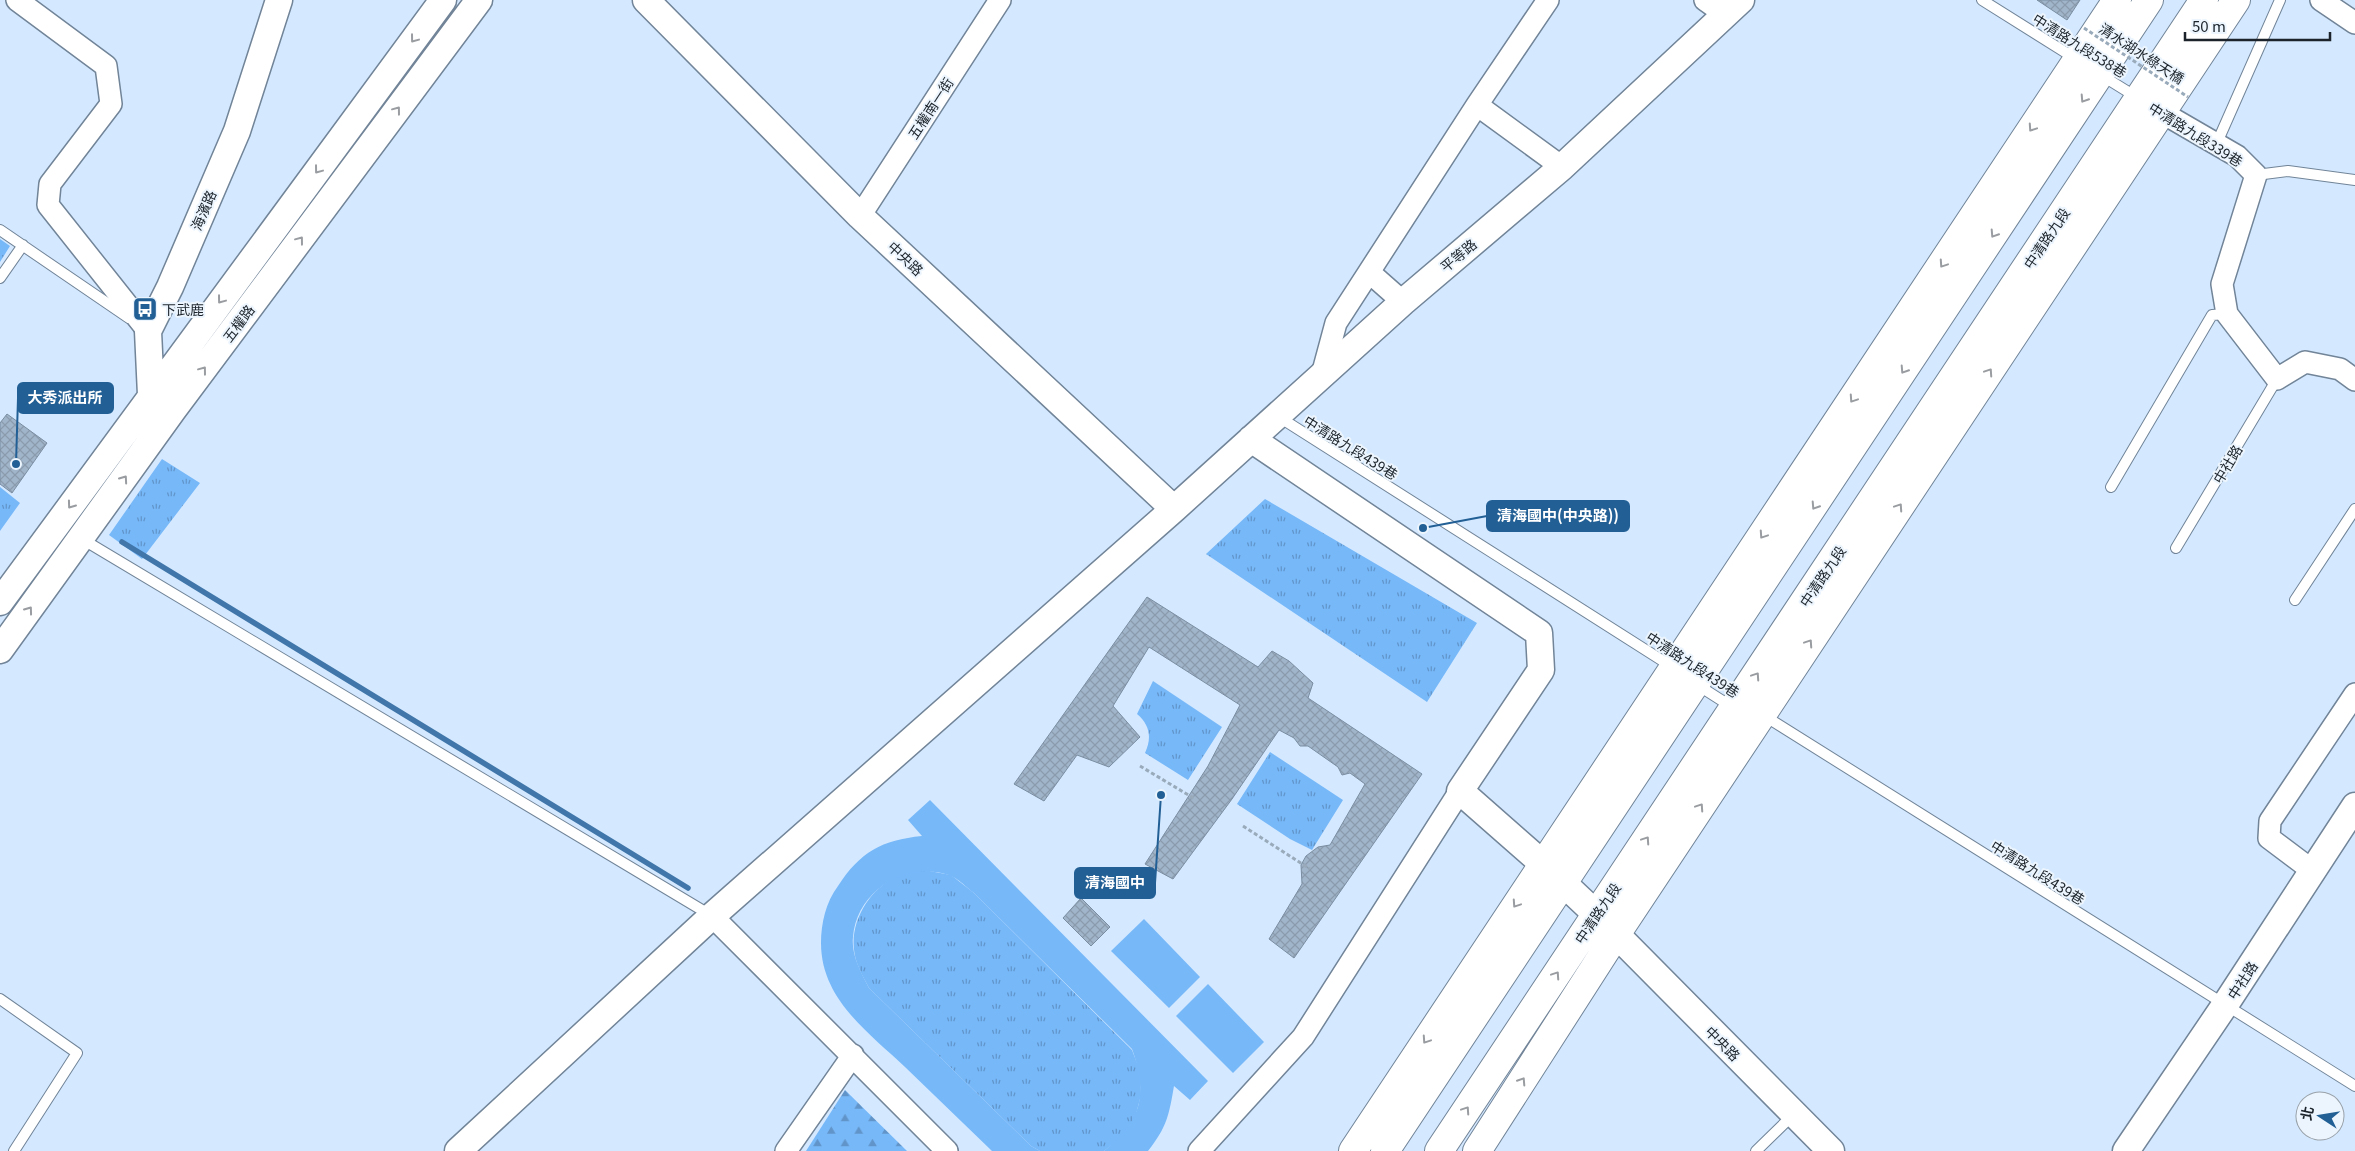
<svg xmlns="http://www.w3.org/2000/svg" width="2355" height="1151" viewBox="0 0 2355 1151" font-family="Georgia,'Noto Sans TC',serif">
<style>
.grass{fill:url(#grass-tufts)}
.forest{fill:url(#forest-firs)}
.pitch{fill:#77b8f9}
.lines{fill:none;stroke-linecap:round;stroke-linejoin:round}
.stream{stroke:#4076a9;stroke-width:5.5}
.building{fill:url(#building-cross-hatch);stroke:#7a8da1}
.service-casing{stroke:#718498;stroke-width:12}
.minor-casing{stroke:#718498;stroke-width:24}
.tertiary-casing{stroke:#718498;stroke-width:29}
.primary-casing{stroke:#718498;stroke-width:30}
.path{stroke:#9ab;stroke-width:3;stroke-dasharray:4 2.5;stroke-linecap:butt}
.service{stroke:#fff;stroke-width:10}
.minor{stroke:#fff;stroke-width:21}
.tertiary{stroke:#fff;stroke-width:26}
.primary{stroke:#fff;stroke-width:28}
.path-bridge{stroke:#9ab;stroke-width:3;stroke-dasharray:4 2.5;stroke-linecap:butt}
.oneway{stroke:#999ca0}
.labels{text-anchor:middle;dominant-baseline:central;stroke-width:4;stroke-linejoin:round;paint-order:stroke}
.street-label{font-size:14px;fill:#1c232b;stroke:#ecf5fd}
.poi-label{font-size:14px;fill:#1c232b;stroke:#ecf5fd;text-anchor:start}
.leader{fill:none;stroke:#225f95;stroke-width:2}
.callout-dot{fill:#225f95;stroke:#ecf5fd;stroke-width:2}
.callout{fill:#225f95;stroke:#225f95;stroke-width:2}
.callout-label{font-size:15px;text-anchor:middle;font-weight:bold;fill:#fff}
</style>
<defs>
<pattern id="grass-tufts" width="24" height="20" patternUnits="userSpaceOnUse" patternTransform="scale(1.25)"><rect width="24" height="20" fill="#77b8f9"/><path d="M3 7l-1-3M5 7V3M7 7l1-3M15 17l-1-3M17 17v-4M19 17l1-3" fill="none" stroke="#6195ca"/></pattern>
<pattern id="forest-firs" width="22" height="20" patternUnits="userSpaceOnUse" patternTransform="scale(1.25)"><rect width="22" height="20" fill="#77b8f9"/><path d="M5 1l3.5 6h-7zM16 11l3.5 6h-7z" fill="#6195ca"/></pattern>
<pattern id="building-cross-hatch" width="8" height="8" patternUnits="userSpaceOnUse" patternTransform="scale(1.25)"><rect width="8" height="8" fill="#a1b5ca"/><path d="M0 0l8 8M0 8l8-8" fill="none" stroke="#8a9bae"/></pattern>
</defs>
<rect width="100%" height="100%" fill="#d4e9ff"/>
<path class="grass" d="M0 239 10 246 0 262Z
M162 459 200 483 142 559 109 535Z
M0 487 20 503 0 531Z
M1265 499 1477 623 1427 702 1206 554Z
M1153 681 1222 727 1188 780 1145 753C1152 738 1150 725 1137 714Z
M1270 752 1343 800 1312 850 1290 839 1237 804Z
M924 870 951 875 974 893 1132 1050 1140 1071 1141 1095 1135 1118 1121 1138 1104 1151H1040L1031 1146 869 988C865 980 860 972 857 963 845 929 866 891 897 876 905 872 916 872 924 870Z"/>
<path class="forest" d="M845 1090 907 1151H806Z"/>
<path class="pitch" d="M930 800 1208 1081 1190 1100 1174 1086C1169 1115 1167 1127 1148 1151H1104C1142 1121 1148 1094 1132 1049L974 893C967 888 958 878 949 875 906 861 857 890 853 937 851 955 861 972 869 988L1031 1146 1040 1151H992C963 1123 934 1095 905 1067 868 1032 821 999 821 943 821 923 826 902 838 886 860 852 882 840 922 836L908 820Z
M1144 919 1200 977 1169 1008 1111 951Z
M1208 984 1264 1042 1233 1073 1176 1016Z"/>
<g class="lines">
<path class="stream" d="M122 542 688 888"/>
</g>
<path class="building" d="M2037 0H2080L2067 20Z
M7 414 47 443 12 493 0 484V423Z
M1147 597 1258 667 1272 651 1289 661 1313 683 1308 698 1422 774 1294 958 1269 939 1302 884 1301 865 1306 856 1318 847 1330 845 1365 784 1350 773 1342 775 1338 767 1308 746H1300L1294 738 1279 730 1232 799 1173 879 1145 864 1208 766 1240 705 1149 647 1113 706 1140 737 1109 767 1077 755 1044 801 1014 784Z
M1081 898 1110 927 1091 946 1063 918Z"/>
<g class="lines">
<defs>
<path id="service" d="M1982 0 2076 59
M2101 75 2138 98
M2216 145 2280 0
M2256 175 2288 171 2355 180
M0 230 129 318
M0 278 23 245
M1279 417 1674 668
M2111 487 2212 315 2227 314
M82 539 712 916
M2176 548 2277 379
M2295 600 2355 509
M1696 684 1732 707
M1763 715 2355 1086
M0 999 77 1053 14 1151
M1756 1151 1794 1114"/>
<path id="minor" d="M17 0 106 66 111 104 50 184 48 205 148 331
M1705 0 1726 15
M2321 0 2355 23
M1477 105 1562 167
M2149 105 2237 156 2256 175 2222 284 2227 314 2277 379 2305 362 2340 369 2355 380
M860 216 1000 0
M1369 272 1403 302
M1322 375 1336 323 1477 105 1548 0
M2313 871 2269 838 2270 821 2355 694
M712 916 947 1151
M786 1151 853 1055
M1199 1151 1303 1037 1460 791"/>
<path id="tertiary" d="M646 0 860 216 1174 509
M151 395 148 331 170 287 237 131 279 0
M1251 439 1539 633 1541 670 1460 791 1543 864 1596 914 1831 1151
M0 602 443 0
M0 650 173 410 479 0
M458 1151 712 916 1174 509 1403 302 1562 167 1741 0
M2126 1151 2225 1005 2355 806"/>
<path id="primary" d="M1353 1151 2117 0
M1385 1151 2149 0
M1439 1151 2204 0
M1477 1151 1615 936 2236 0"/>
</defs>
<use href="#service" class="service-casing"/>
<use href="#minor" class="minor-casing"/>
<use href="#tertiary" class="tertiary-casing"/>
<use href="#primary" class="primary-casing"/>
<path class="path" d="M1140 766 1195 799
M1243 826 1310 869"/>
<use href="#service" class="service"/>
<use href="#minor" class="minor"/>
<use href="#tertiary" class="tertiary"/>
<use href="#primary" class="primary"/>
<path class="path-bridge" d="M2084 28 2188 97"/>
</g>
<defs><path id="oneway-chevron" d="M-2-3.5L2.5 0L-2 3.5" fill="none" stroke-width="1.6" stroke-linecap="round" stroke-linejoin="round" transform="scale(1.25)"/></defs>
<g class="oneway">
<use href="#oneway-chevron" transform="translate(414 39) rotate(127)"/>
<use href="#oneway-chevron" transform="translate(2084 99) rotate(123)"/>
<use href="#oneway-chevron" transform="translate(397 110) rotate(-53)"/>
<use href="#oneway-chevron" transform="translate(2032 128) rotate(124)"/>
<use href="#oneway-chevron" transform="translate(318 170) rotate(127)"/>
<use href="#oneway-chevron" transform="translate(1994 234) rotate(123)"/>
<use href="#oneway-chevron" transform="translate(300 240) rotate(-53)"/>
<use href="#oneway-chevron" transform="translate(1943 264) rotate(124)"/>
<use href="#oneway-chevron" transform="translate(221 300) rotate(127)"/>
<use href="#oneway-chevron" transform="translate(203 370) rotate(-53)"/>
<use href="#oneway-chevron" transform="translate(1904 370) rotate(123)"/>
<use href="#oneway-chevron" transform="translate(1989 372) rotate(-56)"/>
<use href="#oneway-chevron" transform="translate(1853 399) rotate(124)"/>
<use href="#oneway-chevron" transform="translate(124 479) rotate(-55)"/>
<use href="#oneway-chevron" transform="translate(71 505) rotate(126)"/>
<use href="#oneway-chevron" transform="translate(1815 506) rotate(123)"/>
<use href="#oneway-chevron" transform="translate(1899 507) rotate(-56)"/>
<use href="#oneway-chevron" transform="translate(1763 535) rotate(124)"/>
<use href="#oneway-chevron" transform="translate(29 610) rotate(-54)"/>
<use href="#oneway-chevron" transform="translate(1809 643) rotate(-56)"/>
<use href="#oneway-chevron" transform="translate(1756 676) rotate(-56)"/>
<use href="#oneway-chevron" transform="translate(1700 807) rotate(-56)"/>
<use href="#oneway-chevron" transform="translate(1646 840) rotate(-56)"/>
<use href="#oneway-chevron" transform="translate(1516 904) rotate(124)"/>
<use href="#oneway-chevron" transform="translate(1556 975) rotate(-56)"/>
<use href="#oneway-chevron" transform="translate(1426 1040) rotate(124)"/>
<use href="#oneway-chevron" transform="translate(1522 1081) rotate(-57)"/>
<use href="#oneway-chevron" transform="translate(1466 1110) rotate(-56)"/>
</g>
<defs>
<symbol id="bus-square" viewBox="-11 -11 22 22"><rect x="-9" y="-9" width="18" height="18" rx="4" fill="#225f95" stroke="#ecf5fd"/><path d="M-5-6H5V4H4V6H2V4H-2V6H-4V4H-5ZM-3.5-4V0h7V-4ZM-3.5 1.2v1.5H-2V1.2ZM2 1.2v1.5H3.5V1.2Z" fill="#fff"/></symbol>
</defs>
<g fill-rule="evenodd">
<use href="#bus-square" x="131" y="295" width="28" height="28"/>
</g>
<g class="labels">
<g class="street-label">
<text transform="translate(2080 45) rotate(32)">中清路九段538巷</text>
<text transform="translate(2142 53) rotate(33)">清水湖水綠天橋</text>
<text transform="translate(930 108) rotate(-57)">五權南一街</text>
<text transform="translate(2196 134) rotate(32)">中清路九段339巷</text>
<text transform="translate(203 210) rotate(-67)">海濱路</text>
<text transform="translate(2046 238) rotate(-56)">中清路九段</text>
<text transform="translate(1458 255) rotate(-40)">平等路</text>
<text transform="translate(906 258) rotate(43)">中央路</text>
<text transform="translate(238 323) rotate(-53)">五權路</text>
<text transform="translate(1351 447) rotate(32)">中清路九段439巷</text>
<text transform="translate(2227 464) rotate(-59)">中社路</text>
<text transform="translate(1822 576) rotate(-56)">中清路九段</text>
<text transform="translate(1693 664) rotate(33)">中清路九段439巷</text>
<text transform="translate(2038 872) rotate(32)">中清路九段439巷</text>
<text transform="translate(1597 913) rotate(-56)">中清路九段</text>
<text transform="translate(2242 980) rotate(-57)">中社路</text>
<text transform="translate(1723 1043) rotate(45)">中央路</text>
</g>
<g class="poi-label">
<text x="162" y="309">下武鹿</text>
</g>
</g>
<path class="leader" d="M16 464L18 398M1423 528L1487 516M1161 795L1155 883"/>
<g class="callout-dot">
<circle cx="16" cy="464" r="5"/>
<circle cx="1423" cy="528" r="5"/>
<circle cx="1161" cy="795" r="5"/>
</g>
<g class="callout">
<rect x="18" y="383" width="95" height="30" rx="5"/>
<rect x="1487" y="501" width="142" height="30" rx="5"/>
<rect x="1075" y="868" width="80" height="30" rx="5"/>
</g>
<g class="callout-label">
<text x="65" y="403">大秀派出所</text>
<text x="1558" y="521">清海國中(中央路))</text>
<text x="1115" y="888">清海國中</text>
</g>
<g transform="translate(2320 1116) rotate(282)"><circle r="24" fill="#ecf5fd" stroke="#99a1a9"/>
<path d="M0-4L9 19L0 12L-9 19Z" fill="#225f95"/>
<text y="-8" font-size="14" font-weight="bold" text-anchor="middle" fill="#1c232b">北</text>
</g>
<path d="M2185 32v8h145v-8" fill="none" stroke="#1c232b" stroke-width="2.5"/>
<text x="2192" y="32" font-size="15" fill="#1c232b" stroke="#ecf5fd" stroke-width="4" paint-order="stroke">50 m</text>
</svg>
